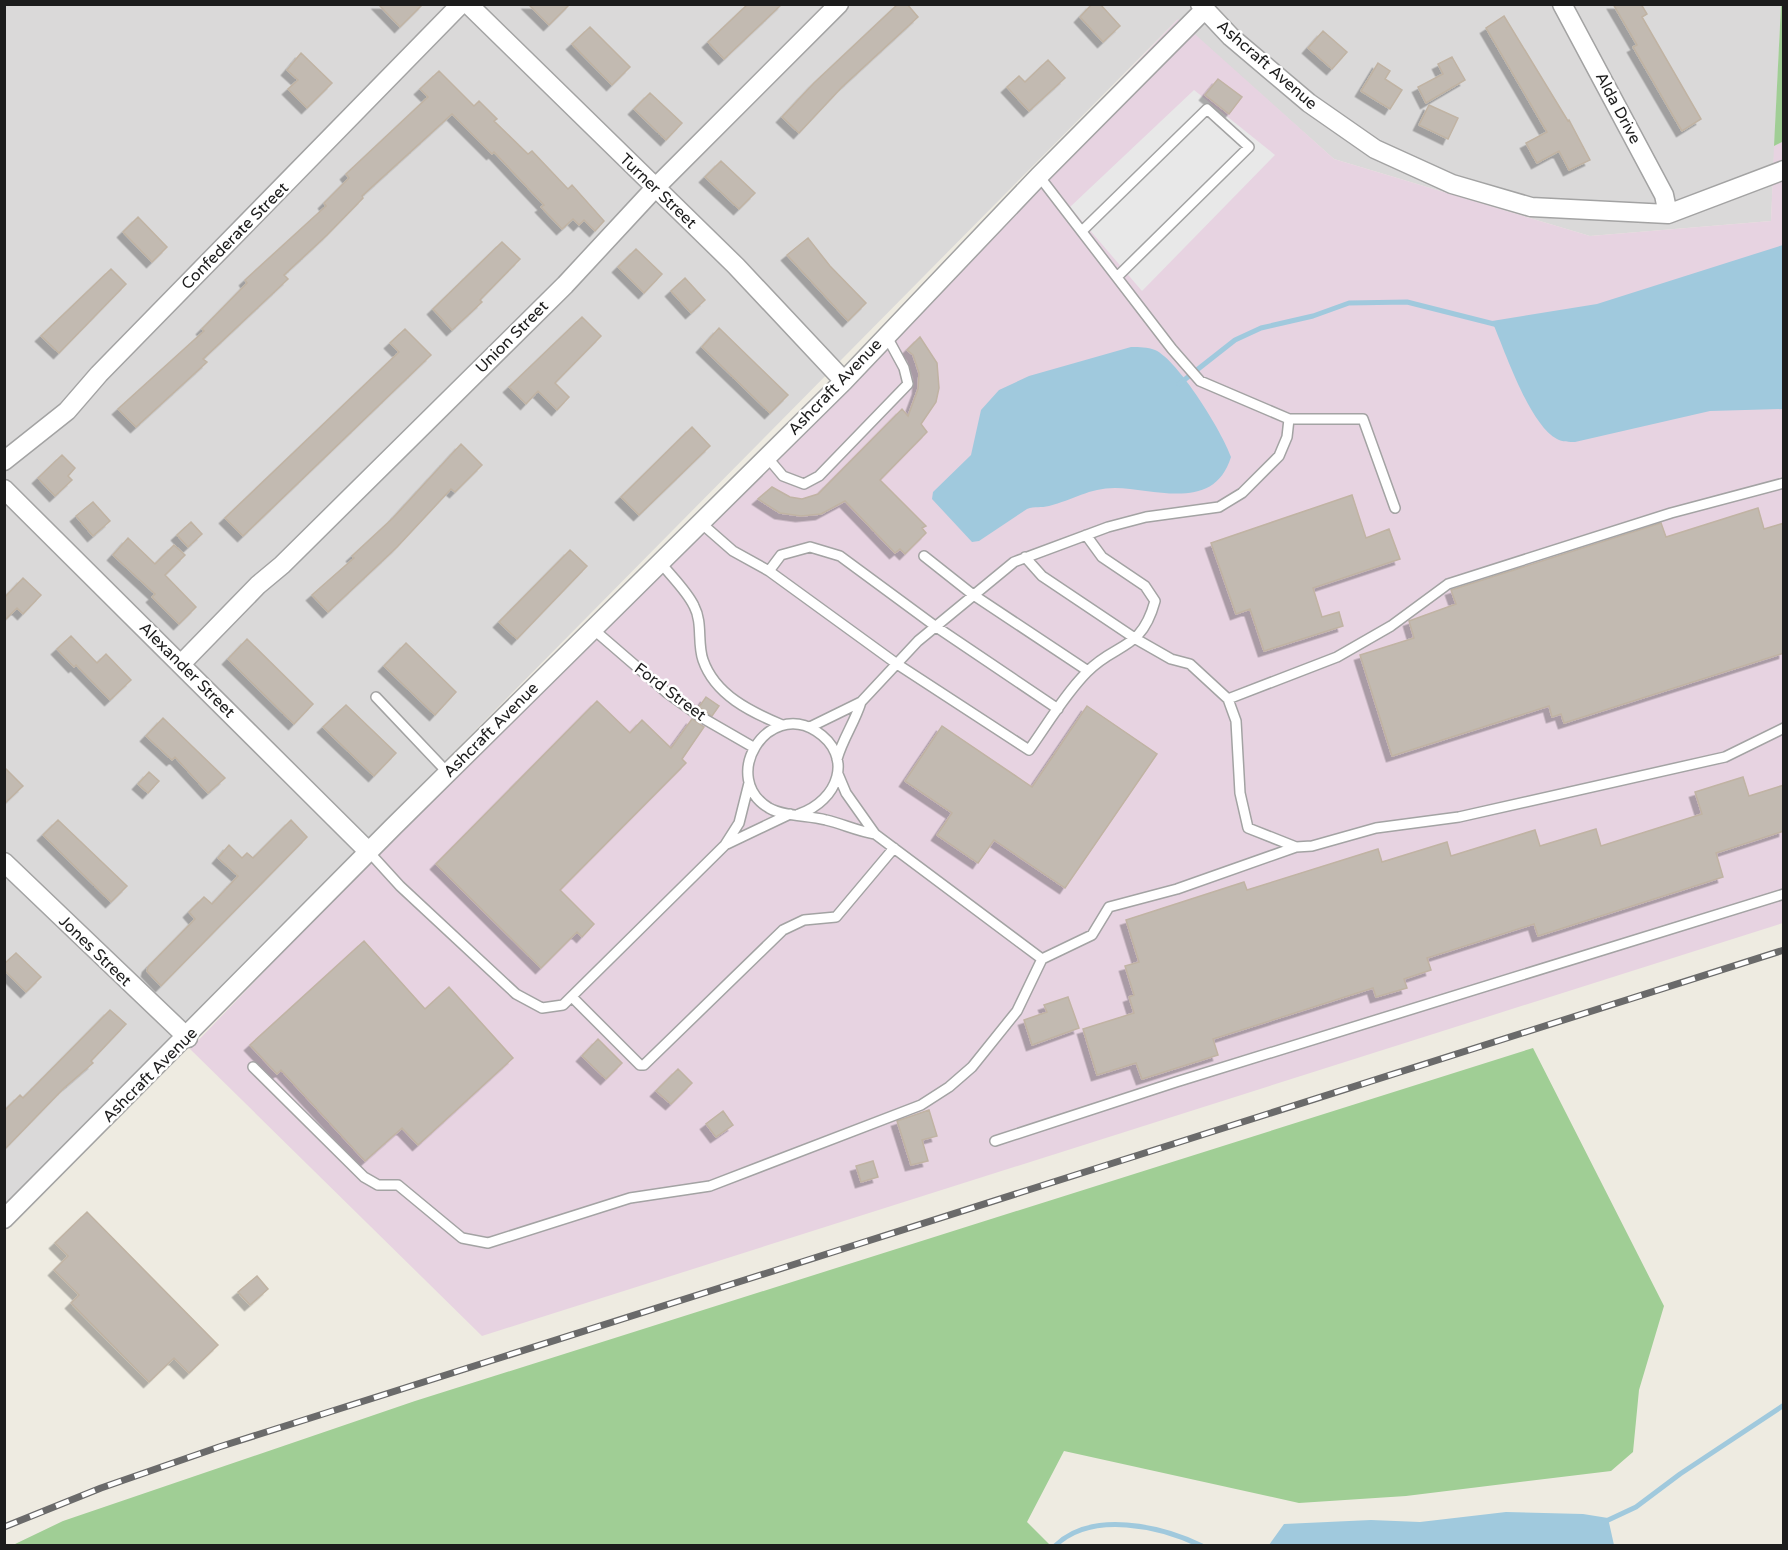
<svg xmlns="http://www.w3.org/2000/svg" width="1788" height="1550" viewBox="0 0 1788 1550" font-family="'Varela Round',sans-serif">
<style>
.residential{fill:#dad9d9}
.industrial{fill:#e7d3e1}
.forest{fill:#a0ce95}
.parking{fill:#e8e8e8}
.water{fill:#a0c9dd}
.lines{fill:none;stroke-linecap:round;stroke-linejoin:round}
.stream{stroke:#a0c9dd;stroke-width:5}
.building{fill:#c2bab1;stroke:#c0b3a3;stroke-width:1.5;filter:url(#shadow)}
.service-casing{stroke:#a3a3a3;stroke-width:12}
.minor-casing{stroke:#a3a3a3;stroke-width:21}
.service{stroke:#fff;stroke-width:9}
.minor{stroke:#fff;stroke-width:18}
.rail-casing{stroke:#6a6a6a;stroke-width:7}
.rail{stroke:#fff;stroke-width:4.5;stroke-dasharray:14;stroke-linecap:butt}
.labels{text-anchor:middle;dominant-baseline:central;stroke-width:5;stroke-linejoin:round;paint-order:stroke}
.street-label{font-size:16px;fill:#1c1c1c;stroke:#fff}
</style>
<defs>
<filter id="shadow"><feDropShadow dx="-5.5" dy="5.5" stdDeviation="0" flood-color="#0004"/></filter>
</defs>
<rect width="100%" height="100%" fill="#eeebe1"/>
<path class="residential" d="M5 5H1781L1771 221 1590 236 1334 159 1177 20 5 1206Z"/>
<path class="industrial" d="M1178 19 1334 159 1590 236 1771 221 1774 146 1783 141V923L482 1336 190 1049Z"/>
<path class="forest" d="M1781 5H1784V141L1774 146Z
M1533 1048 1664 1306 1639 1390 1633 1452 1611 1471 1406 1496 1299 1503 1064 1451 1027 1522 1051 1546 13 1545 63 1521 415 1401Z"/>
<path class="parking" d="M1194 90 1275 155 1142 291 1070 207Z"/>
<path class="water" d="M1783 245V409L1710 411 1575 442C1570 442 1562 442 1557 439 1529 424 1505 351 1492 321L1597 304Z
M1131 347C1140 347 1147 347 1155 350 1178 360 1223 433 1231 457 1214 512 1157 489 1115 488 1089 488 1073 500 1049 506 1041 508 1035 506 1027 509L979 541 972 542 932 499 933 492 971 455 981 410 999 390 1029 376Z
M1506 1512 1583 1514 1608 1518 1614 1545H1269L1284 1524 1371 1520 1420 1522Z"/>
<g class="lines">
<path class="stream" d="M1179 384 1235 340 1261 328 1313 316 1349 303 1407 302 1498 325
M1604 1522 1636 1507 1680 1474 1784 1405
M1055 1546C1091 1510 1161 1526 1202 1546"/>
</g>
<path class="building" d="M378 4H423L400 27Z
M528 4H570L549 25Z
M748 4H782L724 59 708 42Z
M898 4H907L918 17 842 87 799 133 782 117 814 83Z
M1092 4H1100L1120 26 1103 42 1080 17Z
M1613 4H1641L1647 14 1642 17 1701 119 1682 131 1633 47 1637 45Z
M1504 16 1568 121 1569 120 1590 160 1569 170 1559 151 1537 163 1526 143 1547 132 1486 28Z
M590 27 630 67 612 85 572 44Z
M1323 31 1347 52 1332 69 1308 48Z
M301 53 332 83 307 108 288 89 298 80 287 70Z
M1452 57 1465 80 1426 103 1418 87 1443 74 1438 64Z
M1048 60 1065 78 1029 111 1007 87 1019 76 1025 82Z
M1378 63 1390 71 1385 79 1402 90 1390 109 1361 91Z
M439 71 474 106 479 101 497 119 494 121 528 154 532 151 568 189 572 185 604 221 595 231 584 220 579 225 573 219 562 229 541 207 544 205 494 152 492 154 452 114 362 196 363 198 327 235 284 275 288 279 203 359 207 362 136 427 118 409 204 331 202 329 247 283 245 280 326 206 324 203 349 178 346 174 428 97 420 89Z
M1218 79 1242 97 1229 114 1205 95Z
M650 93 682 123 666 140 634 109Z
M1429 105 1458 118 1448 139 1419 125Z
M721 161 755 193 739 209 705 177Z
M138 217 167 247 152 262 123 232Z
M808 238 830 266 866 303 848 321 787 255Z
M502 242 520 259 480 300 482 302 452 330 433 309Z
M636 249 662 274 644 293 618 267Z
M111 269 126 284 59 353 41 336Z
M685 278 705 300 691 313 671 291Z
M582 317 601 336 555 383 569 397 557 410 538 391 526 404 509 387Z
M719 328 788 395 770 413 702 347Z
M405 329 431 355 243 536 225 518 399 352 390 343Z
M920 337 937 363 939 388 936 402 921 424 927 432 880 480 926 526 922 528 926 533 905 554 900 549 895 553 845 501 821 514 801 516 780 513 758 499 772 487 790 497 802 499 818 494 902 409 908 416 918 389 919 373 913 355 907 350Z
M692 427 710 446 639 515 621 497Z
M461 444 482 465 455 492 451 489 397 547 328 612 312 595 354 558 352 556 393 518Z
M62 455 75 468 68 476 72 480 55 496 38 478Z
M1352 495 1366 538 1389 529 1400 559 1313 588 1322 617 1339 612 1343 626 1264 651 1250 609 1236 614 1211 543Z
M93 502 110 521 93 536 76 516Z
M1758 508 1764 529 1784 523V653L1564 723 1561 714 1552 717 1549 706 1392 756 1360 655 1414 638 1409 621 1456 604 1451 590 1661 523 1666 537Z
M191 522 202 534 188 547 177 535Z
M128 538 155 564 174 545 185 555 165 575 196 607 179 624 152 597 155 594 113 555Z
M570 550 587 566 517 639 499 622Z
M23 578 41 595 23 614 17 608 4 621V598Z
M71 636 97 663 106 654 131 680 110 700 76 665 74 667 57 649Z
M247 639 313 704 294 724 228 659Z
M406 643 456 692 435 715 384 666Z
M706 697 719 706 712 716 699 707Z
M597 701 630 733 642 720 671 748 692 719 704 727 682 759 686 763 560 890 594 924 582 937 577 932 541 968 436 864Z
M346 705 396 753 374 776 323 727Z
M1087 706 1157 754 1065 888 994 840 978 863 937 835 952 813 905 781 942 726 1032 787Z
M163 718 225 778 208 793 175 757 172 760 146 736Z
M4 767 23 786 4 804Z
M149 772 159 781 148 793 138 784Z
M1743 777 1749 796 1784 785V831L1716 853 1723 877 1538 936 1534 924 1427 958 1431 970 1404 979 1407 988 1376 997 1373 988 1213 1039 1218 1055 1142 1079 1136 1063 1097 1075 1083 1029 1134 1013 1129 997 1134 995 1125 966 1139 962 1126 920 1244 882 1247 890 1378 849 1382 862 1447 842 1451 856 1535 830 1540 846 1596 829 1601 846 1702 814 1695 792Z
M58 820 127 886 111 902 43 835Z
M291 820 307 837 161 986 147 971 148 967 195 919 189 912 204 897 212 904 238 876 218 858 229 845 242 858 247 853 253 858Z
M364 941 425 1009 449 987 513 1058 418 1145 402 1128 365 1161 281 1070 277 1074 250 1045Z
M16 953 41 977 26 992 4 970V964Z
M1068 997 1079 1028 1032 1045 1024 1020 1047 1012 1044 1005Z
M110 1010 126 1024 91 1061 93 1063 64 1088 4 1150V1111L20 1095 23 1098Z
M598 1039 622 1063 606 1079 582 1056Z
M678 1069 692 1083 671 1104 656 1091Z
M929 1110 937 1136 922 1140 928 1161 911 1165 897 1121Z
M723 1111 733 1125 716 1137 706 1124Z
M873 1161 878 1177 861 1182 856 1166Z
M87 1212 218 1345 189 1373 174 1358 149 1382 71 1303 79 1295 54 1270 68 1256 55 1243Z
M257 1276 268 1289 250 1305 238 1292Z"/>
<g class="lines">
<defs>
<path id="service" d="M1039 176 1172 349 1200 381 1289 419H1363L1395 508
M1082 231 1207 109 1249 147 1117 277
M767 457 783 476 804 484 819 476 908 384 904 368 886 335
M701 523 733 551 769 571 897 664 1029 750C1047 725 1065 694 1087 672 1116 642 1141 652 1155 601L1145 586 1102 557 1086 535
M924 556 972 594 1088 671
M1025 557 1042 576 1136 639 1171 659 1190 664 1228 699 1236 721 1240 793 1248 828 1296 847
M660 562C671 576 687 591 694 606 703 623 697 643 703 660 715 695 751 712 782 725
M769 571 781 555 810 547 840 556 935 626 1058 709
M593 629 666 692 701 717 753 747
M376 697 448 773
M1228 699 1337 657 1391 626 1448 584 1671 513 1784 483
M810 727 861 702 918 641 1014 562 1108 527 1146 517 1219 507 1242 493 1279 456 1287 437 1289 419
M837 759C843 738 855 722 861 702
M838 774 846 793 875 834 1042 959
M799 814C838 801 855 756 816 731 767 700 719 778 769 808 785 817 808 815 826 820 843 824 857 831 875 834
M727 844 790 814
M369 852 400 886 516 994 542 1008 563 1005 725 845 739 823 749 783
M572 997 640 1065H644L783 930 804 920 836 917 894 848
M253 1067 364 1177 378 1185H398L462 1238 488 1243 630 1198 710 1186 921 1105 949 1087 972 1067 1017 1011 1042 959 1092 935 1109 907 1177 889 1296 847 1312 846 1376 828 1459 817 1725 757 1784 728
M995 1141 1176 1082 1784 894"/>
<path id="minor" d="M468 4 736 266 844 381
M1200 4 1231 37 1309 103 1375 149 1452 184 1531 207 1668 214 1784 170
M1562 4 1664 195 1668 214
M4 461 67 411 99 374 461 4
M4 489 369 852
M181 664 258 585 282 565 565 285 655 188 839 4
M4 862 188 1038
M4 1219 393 827 844 381 1039 176 1205 9"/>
</defs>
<use href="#service" class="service-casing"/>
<use href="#minor" class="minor-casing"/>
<use href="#service" class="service"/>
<use href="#minor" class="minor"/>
<defs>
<path id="rail" d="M4 1527 101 1488 219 1447 1784 950"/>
</defs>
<use href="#rail" class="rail-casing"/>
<use href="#rail" class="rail"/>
</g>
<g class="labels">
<g class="street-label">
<text transform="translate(1267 65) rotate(41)">Ashcraft Avenue</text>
<text transform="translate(1618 108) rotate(62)">Alda Drive</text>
<text transform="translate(658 191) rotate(44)">Turner Street</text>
<text transform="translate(235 236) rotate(-45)">Confederate Street</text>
<text transform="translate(512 337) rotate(-45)">Union Street</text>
<text transform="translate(835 387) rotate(-46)">Ashcraft Avenue</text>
<text transform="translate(187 670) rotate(45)">Alexander Street</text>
<text transform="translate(670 692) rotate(37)">Ford Street</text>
<text transform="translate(491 730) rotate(-45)">Ashcraft Avenue</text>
<text transform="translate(95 951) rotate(44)">Jones Street</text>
<text transform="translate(150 1075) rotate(-45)">Ashcraft Avenue</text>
</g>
</g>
<rect width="1788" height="1550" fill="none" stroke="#1c1c1c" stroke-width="12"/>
</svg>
